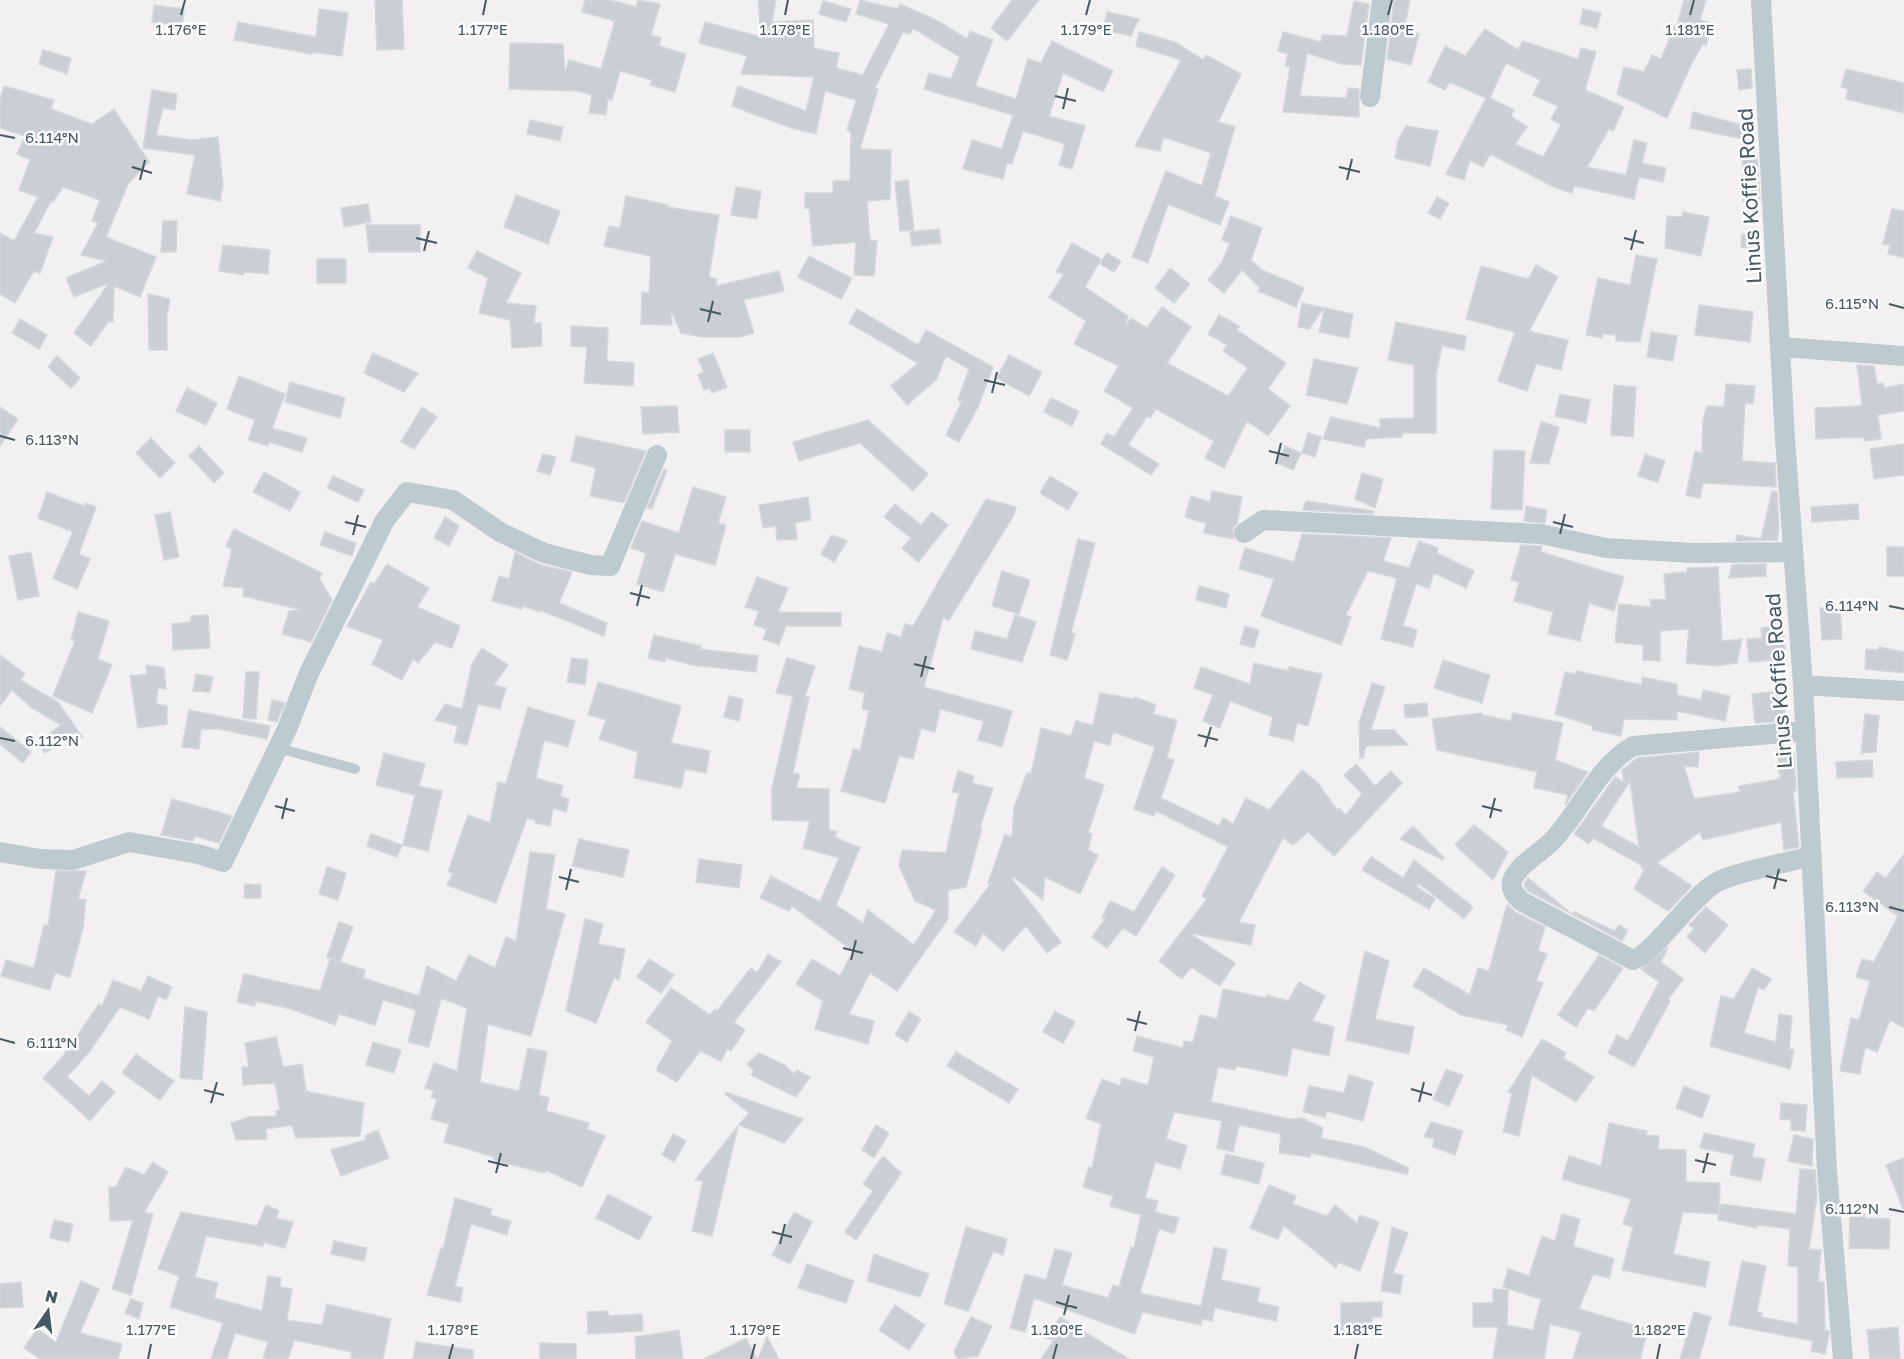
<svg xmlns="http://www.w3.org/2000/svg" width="1904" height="1359" viewBox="0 0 1904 1359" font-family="'Golos Text',sans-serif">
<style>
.building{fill:#cacfd3;stroke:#d4d8dc;stroke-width:1.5;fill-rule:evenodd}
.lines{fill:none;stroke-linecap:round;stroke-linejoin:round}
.service{stroke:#bdcbd1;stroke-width:10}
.minor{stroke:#bdcbd1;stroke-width:20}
.ticks{fill:none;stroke:#465860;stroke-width:2}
.labels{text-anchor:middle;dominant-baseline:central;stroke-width:5;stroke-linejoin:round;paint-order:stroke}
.street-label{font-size:21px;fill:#465860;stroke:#fff}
.ticks-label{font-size:15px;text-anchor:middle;fill:#465860;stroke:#fff;stroke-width:5;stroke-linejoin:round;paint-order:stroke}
</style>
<rect width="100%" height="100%" fill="#f3f0f1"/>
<path class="building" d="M375 0H402L404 49 377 50Z
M585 0H610L636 7 638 0 660 4 651 35 661 38 659 46 686 54 675 92 650 85 652 80 620 71 612 100 608 99 606 115 589 113 592 95 577 91 509 89 510 43 563 44 565 74 569 60 601 69 615 21 582 12Z
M758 0H776L772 22 813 20 814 48 839 53 836 68 863 75 889 24 856 14 860 0 897 9 900 4 938 21 967 39 970 31 993 40 975 86 1016 99 1028 59 1041 63 1052 41 1113 71 1103 92 1063 73 1049 116 1085 126 1072 169 1059 165 1065 144 1023 131 1012 164 1007 163 1003 179 963 169 972 140 1002 149 1013 115 924 89 929 73 951 79 960 57 913 28 910 34 903 32 875 88 878 89 860 149 891 150 890 199 867 201 870 240 877 241 874 276 854 275 856 242 813 246 809 208H805V193H833V181H850L851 132 847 130 856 100 825 91 816 134 791 128 732 106 738 86 806 111 814 77 741 74 747 56 699 43 705 22 761 37Z
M1012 0H1039L1007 41 991 28Z
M1394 0H1410L1404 30 1419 34 1411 65 1387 59Z
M1684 0H1706L1700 20 1712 23 1706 45 1703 44 1692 63 1667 118 1617 94 1624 67 1644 72 1652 55 1661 59 1675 25 1677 26Z
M823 1 851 9 846 22 819 14Z
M1354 1 1369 4 1361 65 1341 64 1307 53 1300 96 1346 98 1348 88 1359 89V117L1283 112 1290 67 1285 66 1288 54 1278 51 1283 32 1321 42 1322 35 1347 36Z
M154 5 184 9 182 26 152 22Z
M319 9 348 13 342 56 312 52V54L234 40 238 22 316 37Z
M1583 9 1601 13 1597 28 1580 24Z
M1107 12 1139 19 1131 36 1103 30Z
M1485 29 1518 50 1523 41 1578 59 1581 48 1596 52 1585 90 1624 107 1613 131 1609 129 1587 167 1626 175 1634 140 1647 143 1642 163 1666 168 1663 182 1639 177 1634 199 1574 186 1572 193 1556 188 1490 154 1483 167 1470 160 1464 180 1446 174 1486 98 1449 82 1445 90 1428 82 1445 46 1465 56ZM1506 63 1540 80 1533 95 1558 106 1551 119 1561 125 1543 157 1515 144 1527 127 1511 116 1514 110 1490 98Z
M1139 32 1175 42 1203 60 1206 55 1241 74 1218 122 1235 127 1215 196 1229 202 1220 225 1168 204 1148 263 1132 257 1166 171 1202 186 1211 153 1163 137 1160 151 1135 146 1181 60 1136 46Z
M43 50 71 58 67 74 39 64Z
M1751 69 1752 88 1739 90 1737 70Z
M1846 69 1904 83V113L1846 99 1848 89 1841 87Z
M4 86 54 100 51 109 92 124 114 109 149 162 128 184 106 237 156 257 140 297 114 286 113 322H108L91 346 74 333 109 283 74 297 66 278 107 261 81 255 98 223 92 221 100 200 63 187 53 202 51 201 34 233 53 237 40 273 34 271 15 303 0 294V233L14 241 38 197 19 190 30 160 17 154 25 136 0 128V100Z
M152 90 177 94 175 110 163 108 156 135 191 140 218 137 223 185 220 201 187 194 195 155 143 148Z
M1693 112 1746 126 1743 139 1690 128Z
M530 120 563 127 560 141 527 134Z
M1406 126 1438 131 1430 166 1395 158 1398 141Z
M1742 154H1757L1760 202H1743Z
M908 180 914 230 900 231 895 182Z
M736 187 761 191 757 219 731 215Z
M516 195 560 211 548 244 504 227Z
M626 196 668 205V207L719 215 709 277 717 279 716 286 779 271 784 291 744 300 754 333 740 337H702L681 333 671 310 672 325 641 324 642 292 649 293 651 256 604 246 609 226 620 228Z
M1437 197 1449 203 1440 219 1428 213Z
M368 204 371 222 344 227 341 208Z
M1892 209 1904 211V258L1888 254 1890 245 1883 244Z
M1683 212 1709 217 1701 256 1665 248 1667 216 1682 217Z
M1231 216 1262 228 1251 260 1262 270 1304 288 1296 307 1258 291 1260 288 1242 270 1224 293 1208 280 1222 262 1230 243 1222 240Z
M163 221H177L176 252H161Z
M366 225H420V252H369Z
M939 229 941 243 912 246 910 232Z
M1742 234 1759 235 1758 248 1741 247Z
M1072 243 1101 259 1085 287 1128 316 1125 326 1131 318 1147 328 1162 307 1191 327 1167 363 1228 396 1248 368 1223 351 1227 345 1208 334 1219 315 1239 326 1237 330 1286 363 1268 389 1290 406 1268 436 1247 421 1224 468 1205 458 1214 441 1156 409 1150 418 1147 416 1128 445 1159 464 1151 475 1101 444 1107 433 1114 437 1133 408 1104 391 1119 366 1074 344 1086 321 1049 297 1064 274 1056 272Z
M223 245 270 250 268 274 244 272 243 275 219 271Z
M477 251 521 273 506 303 536 306 534 323H541L542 346 512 348 510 320 479 313 488 278 468 268Z
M1107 253 1121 261 1114 272 1100 264Z
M1636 255 1657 259 1640 342 1616 341V335L1603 334 1602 338 1586 335 1598 278 1630 285Z
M809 256 852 278 841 299 798 277Z
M317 259H346V283H317Z
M1536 265 1558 277 1529 331 1568 340 1561 370 1536 364 1527 391 1498 381 1515 332 1466 319 1481 266 1528 279Z
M1170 268 1190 284 1174 303 1155 288Z
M148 294 170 299 167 316V350H149Z
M1302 303 1324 308 1309 329 1298 327Z
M1699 305 1753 312 1750 342 1695 335Z
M1325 308 1353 314 1349 338 1319 332Z
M857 309 918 345 926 330 993 367 978 407 959 442 946 435 962 401 958 400 969 369 946 356 936 380 907 405 891 386 918 363 849 323Z
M20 319 47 335 39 349 12 333Z
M1396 322 1466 336 1464 350 1442 346 1436 375V433H1402V437L1366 439 1364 447 1323 439 1331 417 1380 428V419L1414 418V365L1388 360Z
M571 326 608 328 607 361 634 363 633 386 584 383 587 347 571 346Z
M1651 332 1677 336 1673 361 1647 357Z
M373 353 418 373 404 392 364 373Z
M713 353 727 387 712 393 710 388 704 390 698 375 704 372 698 359Z
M1009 355 1042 372 1029 396 997 378Z
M57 356 80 378 71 388 48 367Z
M1314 359 1358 368 1347 404 1306 395Z
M1857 365 1874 366 1877 384 1883 383 1884 388 1904 384V411L1878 415 1881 439 1864 441V437L1816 439 1815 408 1859 406 1862 404Z
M239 376 285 394 272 428 307 438 302 452 269 442 268 446 248 440 255 420 227 409Z
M290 382 345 398 340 418 285 402Z
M1726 384 1755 386 1753 404 1745 403 1742 461 1775 463 1776 487 1703 483 1700 498 1686 495 1695 451 1702 453 1703 420 1707 406 1724 407Z
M1614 385 1636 387 1633 437 1611 435Z
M187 388 217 403 206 425 176 411Z
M1560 394 1590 400 1586 423 1555 416Z
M1051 398 1079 411 1072 426 1044 412Z
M677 406 679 432 643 434 641 407Z
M0 407 18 419 0 446Z
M422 407 437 417 414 449 401 442Z
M868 420 928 474 913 491 860 443 799 461 793 442Z
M1541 422 1559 427 1549 464 1530 463Z
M725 430H750V452H725Z
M1308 433 1321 437 1315 457 1302 453Z
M576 436 646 451 624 503 590 496 596 468 571 461Z
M151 438 175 463 160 478 136 453Z
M1904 444V475L1874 479 1870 449Z
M199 446 224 473 214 483 189 456Z
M1285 446 1301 453 1293 470 1277 463Z
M1494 450 1525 451 1522 510 1491 509Z
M543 454 556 457 550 475 537 471Z
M1645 454 1665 461 1658 482 1638 476Z
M664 469 667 470 652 509 647 508Z
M264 472 300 492 290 511 253 492Z
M1362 473 1383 479 1375 508 1355 499Z
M333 476 364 490 358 502 327 488Z
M1050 476 1078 493 1068 510 1040 493Z
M693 487 726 497 718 523 726 525 715 565 675 554 663 592 637 584 646 553 631 548 642 521 679 533Z
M1212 491 1242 497 1237 524 1233 528 1234 539 1204 533 1206 523 1185 517 1191 496 1210 502Z
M1772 491 1777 492 1779 528 1777 540 1736 541 1737 535 1761 539Z
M47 492 84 506 86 503 96 507 79 554 90 559 77 589 53 578 73 532 38 518Z
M808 497 811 520 795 523 797 539 777 540 776 526 763 528 759 505Z
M986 499 1016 507 1014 515 949 620 943 618 924 687 1012 711 1002 747 978 740 984 721 940 709 935 732 921 728 913 759 899 756 885 803 841 791 853 749 860 751 869 711 862 709 865 693 849 689 859 646 882 652 887 633 901 637 905 624 913 626Z
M1306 501 1374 511 1373 514 1303 510Z
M895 504 921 525 932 512 948 525 918 562 902 548 911 538 884 517Z
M1858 504 1859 519 1812 522 1811 507Z
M1526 506 1547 510 1545 523 1524 521Z
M170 512 179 557 164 560 155 515Z
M445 517 459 526 449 546 434 538Z
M234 529 322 573 319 578 332 600 311 642 282 634 289 611 302 610 243 596 244 588 223 586 232 549 226 546Z
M325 532 356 543 352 556 320 545Z
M1302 534 1391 538 1383 561 1409 568 1419 541 1438 548 1437 553 1474 571 1466 588 1434 573 1429 588 1416 584 1403 626 1417 630 1413 647 1381 639 1397 578 1368 571 1346 615 1351 617 1341 645 1261 616 1274 579 1239 569 1245 548 1294 562Z
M832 535 847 541 834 562 821 554Z
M1078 539 1095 543 1071 633 1075 634 1067 660 1050 655Z
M1521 545 1542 546 1541 552 1624 577 1614 611 1589 603 1580 641 1548 634 1553 612 1514 601 1519 582 1511 580Z
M1887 547H1904V576H1887Z
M31 552 39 596 18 600 9 556Z
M515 552 541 565 572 572 559 603 607 623 604 636 540 610V612L523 606 522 609 492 601 499 576 509 579Z
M387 564 429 588 417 607 460 626 452 648 435 642 418 663 413 659 402 680 372 664 383 640 347 626 371 582 374 584Z
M1766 564V576L1729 578 1732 565Z
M1718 567 1722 641 1742 639 1737 663 1715 666 1686 663 1689 629 1660 631V661L1643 660V645L1615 642 1619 604 1651 607 1650 600 1666 599 1664 574 1687 572V568Z
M1002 571 1030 580 1019 614 992 606Z
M757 577 788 588 778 612 841 613V626H786L779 645 763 639 767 629 754 625 759 611 745 607Z
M1199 586 1229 594 1226 608 1196 600Z
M1840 607 1842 639 1822 640 1820 608Z
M78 612 109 621 98 659 112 665 92 713 53 696 75 641 71 640Z
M208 615 210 648 173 650 172 624 191 622V616Z
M1015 615 1036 622 1022 662 971 649 975 631 1007 639Z
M1783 625 1786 659 1749 662 1747 639 1762 638 1761 628Z
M1245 626 1259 630 1254 648 1240 644Z
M654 635 701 646 700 649 758 656 756 672 692 665 666 658 665 662 648 658Z
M1879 647 1904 652V673L1865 669 1866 649 1878 650Z
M482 648 508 665 494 685 506 688 500 709 478 704 467 745 454 742 458 726 435 720 445 704 462 709 472 664Z
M0 655 25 674 20 680 58 702 83 738 74 733 45 753 37 742 61 725 32 708 12 690 0 706Z
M572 658 588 660 585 685 567 682Z
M787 658 815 666 805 697H809L793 773 800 775 796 788 829 789V830L837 832 835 837 860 848 836 905 863 923 868 910 914 945 936 910 915 901 899 866 902 850 946 853 959 793 952 792 958 771 974 776 972 783 993 788 980 827 982 828 966 887 948 890V919L897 991 870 973 849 1014 874 1021 868 1044 815 1029 823 1001 796 984 812 959 840 976 853 951 792 906 789 911 760 898 771 876 820 902 839 858 803 848 810 821 772 820V788L793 696 776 693Z
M1443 660 1490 675 1482 703 1434 688Z
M1254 663 1288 671 1289 667 1322 674 1308 726 1297 723 1293 741 1269 735 1273 717 1230 701 1220 728 1203 721 1213 695 1194 688 1201 667 1250 684Z
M146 665 164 668 166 689 158 688 156 704 167 706V724L138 728 130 676 147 674Z
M1576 671 1642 685V677L1677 684V695L1701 700 1703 690 1730 696 1725 721 1677 711V720L1624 719 1621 736 1592 730 1593 726 1555 714 1565 672 1575 674Z
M246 672H259L256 719 243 718Z
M196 674 213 677 210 692 193 691Z
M598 682 681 706 671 743 710 751 706 773 685 769 681 788 634 778 638 752 599 739 606 720 588 715Z
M1372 683 1385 687 1371 730H1394L1408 745 1366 746 1363 758H1360L1359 723Z
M1783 691 1786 721 1755 723 1752 694Z
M1100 693 1134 699 1135 697 1156 705 1153 714 1177 720 1167 758 1174 760 1161 798 1219 826 1223 818 1233 824 1246 798 1269 810 1302 770 1318 783 1337 810 1339 808 1346 815 1362 794 1344 775 1356 764 1375 786 1391 771 1402 783 1334 856 1308 832 1293 845 1283 838 1239 922 1255 925 1251 945 1189 933 1235 963 1220 986 1191 967 1182 979 1159 961 1207 899 1202 896 1228 847 1156 811 1154 816 1134 809 1155 747 1113 732 1110 745 1094 741 1084 778 1104 785 1088 833 1092 834 1088 850 1098 855 1080 894 1045 877 1043 900 1014 877 1012 879 1061 942 1047 953 1026 926 1003 951 983 933 976 946 954 932 992 882 988 883 1005 834 1012 837 1014 808 1027 773 1031 774 1041 728 1071 736 1076 721 1093 725Z
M729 696 743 699 739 721 724 717Z
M272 700 285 703 277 722 268 720Z
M1427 703 1428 716 1405 718 1404 705Z
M528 707 575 721 568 747 544 740 536 778 563 786 560 796 569 799 566 812 553 808 550 826 535 823V820L527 818 496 903 447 885 453 873 448 872 468 815 490 823 498 782 506 784Z
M189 710 270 726 267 739 219 729H201L199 749 182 747Z
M1482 713V715L1511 721 1513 713 1563 723 1555 760 1588 772 1565 805 1568 795 1534 788 1537 772 1437 750 1432 719Z
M1865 714 1879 716 1876 752 1861 753Z
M0 727 31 752 23 763 0 744Z
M1778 751 1794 752 1796 791H1793L1799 847 1784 850 1781 822 1703 840 1700 832 1657 863 1692 886 1668 911 1634 889 1646 866 1642 869 1641 865 1593 838 1589 844 1574 834 1615 777 1624 782 1622 770 1637 758 1699 752 1698 767 1684 766 1694 799 1740 792 1739 786 1779 779 1782 774H1779ZM1630 781 1639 847 1601 826Z
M384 753 425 764 419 786 442 791 428 851 403 845 415 795 376 785Z
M1872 760 1873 777 1837 778 1836 762Z
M172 799 232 816 219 843 195 836 193 841 161 835Z
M1474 825 1508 852 1493 880 1455 845Z
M1413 826 1444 858 1443 860 1400 839Z
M371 834 402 845 397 857 367 846Z
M579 839 629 850 623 877 572 866Z
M530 852 555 855 546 909 565 914 531 1036 488 1024 480 1082 519 1091 528 1048 547 1052 539 1095 549 1098 546 1111 589 1123 587 1129 605 1136 582 1187 545 1170 544 1173 494 1160V1157L444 1142 449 1124 431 1119 437 1099 431 1097 434 1091 425 1088 434 1063 457 1071 467 1008 441 998 429 1047 408 1042 416 1010 383 1000 375 1025 339 1014 335 1025 291 1009 256 1001 255 1006 237 1002 244 974 320 991 330 959 365 970 363 978 419 996 427 966 456 981 469 955 495 968 506 937 516 941Z
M1904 854V1028L1890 1020 1877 1052 1865 1047 1860 1074 1840 1071 1851 1018 1859 1020 1870 981 1856 977 1862 959 1874 962 1898 916 1863 891 1877 872 1886 878Z
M1371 857 1403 878 1414 860 1473 907 1464 919 1418 883 1416 886 1435 899 1429 909 1362 870Z
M699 859 742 865 739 888 696 882Z
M327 867 346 873 338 900 319 894Z
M1162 867 1175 875 1136 936 1123 928 1107 948 1092 937 1105 919 1102 918 1110 901 1134 912Z
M56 871H86L78 899 86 900 83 928 70 977 55 973 50 990 1 976 6 960 34 968 44 925 48 926Z
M1528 878 1572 914 1528 891 1524 885Z
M245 884 261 885V898H244Z
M1507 904 1515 912 1545 927 1538 951 1547 954 1536 981 1543 983 1522 1037 1506 1030 1508 1025 1461 1015 1413 986 1424 968 1470 995 1478 968 1489 971Z
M1706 907 1728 925 1705 953 1687 937 1694 928 1689 925Z
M1574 912 1615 931 1619 925 1628 930 1622 941 1572 914Z
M585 919 603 924 598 944 625 949 619 980 614 978 596 1023 566 1011Z
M339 922 353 927 340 962 327 957Z
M1668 947 1661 962 1683 979 1668 1000 1670 1001 1634 1067 1608 1053 1617 1035 1628 1041 1659 982 1641 969Z
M1365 951 1389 961 1375 1019 1414 1027 1409 1054 1346 1040Z
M768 954 781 962 734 1022 745 1030 731 1051 727 1049 721 1061 700 1051 677 1082 656 1070 672 1041 646 1022 671 988 710 1015 715 1009 717 1011 751 968 757 973Z
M1599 955 1623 968 1594 1011 1588 1008 1576 1027 1558 1015Z
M649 959 674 975 661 993 637 977Z
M1752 968 1771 979 1764 990 1758 987 1744 1033 1776 1042 1779 1014 1792 1016 1789 1049 1794 1050 1790 1069 1710 1046 1721 996 1734 999Z
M148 976 172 987 166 1000 158 996 149 1019 120 1007 90 1051 67 1077 89 1096 102 1081 115 1092 90 1121 43 1078 63 1056 99 1004 102 1006 113 980 141 991Z
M1299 982 1325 996 1312 1021 1334 1027 1329 1056 1292 1048 1287 1076 1236 1066 1235 1070 1218 1067 1211 1102 1290 1119 1302 1118 1323 1128 1321 1138 1364 1147 1409 1168 1407 1174 1311 1153 1310 1157 1279 1153 1281 1134 1239 1125 1233 1152 1217 1148 1222 1121 1174 1112 1166 1139 1187 1146 1180 1169 1155 1162 1145 1198 1158 1201 1155 1212 1179 1218 1174 1233 1159 1229 1140 1293 1201 1306 1214 1247 1227 1250 1221 1280 1260 1288 1257 1302 1279 1307 1276 1321 1215 1308 1212 1321 1202 1319 1201 1325 1142 1312 1135 1334 1034 1298 1025 1332 1010 1328 1025 1274 1046 1280 1055 1249 1072 1253 1062 1285 1108 1298 1113 1285 1119 1287 1131 1247 1134 1248 1141 1215 1110 1206 1113 1196 1083 1187 1089 1167 1092 1168 1101 1124 1086 1118 1102 1079 1120 1086 1122 1078 1148 1085 1154 1057 1133 1051 1137 1036 1183 1048 1184 1041 1193 1042 1200 1015 1217 1019 1223 989 1266 998 1267 995 1288 1001Z
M185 1007 207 1012 202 1080 180 1078Z
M1055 1011 1075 1022 1063 1043 1043 1032Z
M909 1012 921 1019 907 1042 895 1035Z
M276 1037 283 1067 302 1064 306 1091 364 1103 360 1136 296 1138 292 1125 266 1129 267 1139 236 1140 231 1123 249 1117 276 1116V1111L280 1110 275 1083 243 1085 242 1067H249L245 1043Z
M1542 1039 1566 1053 1563 1058 1594 1077 1576 1102 1532 1075 1519 1136 1503 1132 1512 1093 1508 1092Z
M373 1042 401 1050 394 1073 366 1065Z
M956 1052 1018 1089 1009 1103 947 1066Z
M759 1053 785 1065 794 1074 797 1070 810 1077 796 1097 751 1075 754 1071 747 1064Z
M136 1054 174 1081 160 1100 122 1073Z
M1446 1070 1463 1075 1449 1106 1433 1099Z
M1349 1075 1373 1082 1363 1121 1327 1111 1325 1117 1303 1112 1309 1086 1344 1093Z
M1684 1086 1710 1096 1702 1118 1676 1108Z
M726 1092 803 1119 784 1143 739 1125 749 1113 725 1094Z
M1781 1103 1807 1105 1805 1131 1791 1130V1120L1780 1119Z
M1431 1122 1463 1131 1455 1155 1433 1147 1434 1139 1424 1137Z
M1609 1123 1647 1131 1646 1135 1659 1136 1658 1149 1686 1150V1182L1720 1183 1719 1214 1683 1212 1673 1254 1710 1262 1705 1287 1622 1270 1633 1227 1623 1224 1631 1199 1562 1179 1569 1156 1601 1166Z
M876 1125 889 1133 874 1158 862 1150Z
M738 1126 712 1236 692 1231 703 1181 695 1180Z
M378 1130 389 1158 341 1176 331 1150 365 1140V1136Z
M1704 1133 1755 1144 1752 1157 1765 1159 1761 1181 1730 1175 1734 1155 1700 1148Z
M673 1134 686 1141 674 1162 662 1155Z
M1794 1135 1813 1139 1812 1166 1788 1161Z
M1226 1154 1264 1163 1259 1184 1221 1174Z
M883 1156 901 1173 856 1240 845 1232 873 1191 863 1184Z
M1904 1158V1208L1903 1209 1886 1165Z
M153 1162 168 1172 144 1212 153 1214 131 1295 112 1289 133 1220 110 1221 109 1187H116L126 1167 144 1175Z
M1800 1169 1815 1170 1817 1196 1809 1249 1821 1250 1818 1282H1824L1825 1330 1829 1331V1336L1825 1354 1811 1351 1813 1341 1729 1325 1742 1261 1766 1266 1757 1312 1762 1313 1761 1317 1798 1324V1267L1788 1266 1790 1229 1757 1225 1756 1228 1718 1220 1721 1204 1796 1214Z
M1269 1185 1296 1196 1293 1204 1327 1216 1335 1205 1357 1223 1360 1215 1379 1222 1360 1271 1338 1262 1336 1268 1284 1226 1278 1239 1250 1228Z
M608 1194 652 1217 639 1240 596 1218Z
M455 1198 492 1209 490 1215 511 1221 507 1235 471 1224 455 1286 463 1288 460 1302 427 1295 441 1248 443 1249Z
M266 1205 279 1211 276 1218 293 1222 285 1248 263 1242V1246L206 1236 195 1277 218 1283 214 1298 262 1311 268 1276 281 1278 280 1287 292 1289 287 1320 322 1325 327 1304 391 1319 383 1359H351L352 1352 294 1340 288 1359H263L268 1342 235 1333 227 1359H211L223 1323 170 1307 179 1276 158 1269 181 1212 257 1226Z
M794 1212 812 1222 790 1264 772 1255Z
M1562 1214 1580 1219 1573 1246 1614 1259 1609 1278 1593 1274 1579 1309 1648 1329 1640 1359H1573L1581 1332 1550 1324 1544 1359H1493L1498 1327H1473V1303H1493V1289L1508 1290 1507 1325 1533 1330 1541 1299 1503 1287 1508 1269 1529 1276 1542 1236 1555 1241Z
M1850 1214H1865V1218L1890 1219 1889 1249 1849 1248Z
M54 1220 73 1224 69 1242 50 1238Z
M966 1227 1007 1239 1003 1255 993 1252 968 1311 944 1304Z
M1392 1227 1408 1233 1393 1273 1403 1275 1400 1294 1381 1291Z
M334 1241 367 1248 364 1261 331 1254Z
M874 1254 929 1274 920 1297 867 1281Z
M807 1264 854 1281 846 1303 798 1288Z
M81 1281 99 1289 80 1333 122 1344 118 1359H40L24 1348 37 1329 56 1342Z
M21 1282 23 1307 0 1308V1284Z
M131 1299 143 1303 139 1319 125 1313Z
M1382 1302V1317H1372V1331H1341V1303Z
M895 1305 925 1325 909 1350 879 1330Z
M608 1311V1316L642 1314 643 1331 588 1334 587 1312Z
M1694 1312 1711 1317 1699 1359H1680Z
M971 1317 992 1326 978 1356 958 1359 954 1352Z
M1060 1317 1129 1359H1041L1054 1340 1045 1338Z
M1898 1327 1900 1359H1870L1867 1330Z
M679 1330 683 1359H636L635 1337Z
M767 1337 779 1359H758Z
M746 1338 757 1359H704Z
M416 1342 473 1350V1359H413Z
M540 1343 576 1344V1359H540Z"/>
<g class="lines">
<path class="service" d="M278 748 355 769"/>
<path class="minor" d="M1761 0 1785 439 1803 685 1827 1171 1843 1359
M1370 97 1382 0
M1781 347 1904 356
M1244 533 1263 520 1541 534 1606 548 1693 553 1793 552
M1803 685 1904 691
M1806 731 1633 746C1596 768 1581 811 1552 841 1541 853 1517 865 1512 881 1510 890 1515 895 1521 901L1633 960C1654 953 1689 900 1714 884 1729 873 1791 862 1812 856
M0 852 40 859 73 860 129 842 198 854 223 862 287 729 309 673 385 520 407 492 453 500 500 532 544 553 591 565 610 566 657 455"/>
</g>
<path class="ticks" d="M181 15 185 0M483 15 486 0M785 15 788 0M1086 15 1090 0M1388 15 1392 0M1690 15 1694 0M1055 96 1076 101M1063 109 1068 88M0 135 15 138M132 167 152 173M1339 167 1360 172M140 180 145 160M1347 180 1352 159M416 238 437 243M1624 238 1644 243M1631 250 1636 230M424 251 429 231M1889 304 1904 308M700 309 721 314M708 322 713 301M984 380 1005 385M992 393 997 372M0 436 15 440M1269 451 1289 456M1276 464 1281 443M345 522 366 527M1553 522 1573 527M1560 534 1565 514M353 535 358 515M630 593 650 598M637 606 642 585M1889 606 1904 609M914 664 934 669M921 677 926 656M1198 735 1218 740M0 738 15 741M1205 747 1211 727M275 806 295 811M1482 806 1502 811M1490 818 1495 798M282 819 287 798M1766 876 1787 881M559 877 579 882M1774 889 1779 869M566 890 571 869M1889 907 1904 911M843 948 863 953M851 960 856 940M1127 1019 1147 1024M1135 1031 1140 1011M0 1039 15 1043M1411 1089 1432 1095M204 1090 224 1095M1419 1102 1424 1082M211 1103 217 1082M1695 1160 1716 1165M488 1161 508 1166M496 1173 501 1153M1703 1173 1708 1153M1889 1209 1904 1212M772 1232 792 1237M780 1244 785 1224M1056 1302 1077 1308M1064 1315 1069 1295M148 1359 151 1344M449 1359 453 1344M751 1359 755 1344M1053 1359 1057 1344M1355 1359 1358 1344M1657 1359 1660 1344"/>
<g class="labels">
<g class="street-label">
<text transform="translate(1749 196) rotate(-93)">Linus Koffie Road</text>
<text transform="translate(1778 681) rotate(-94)">Linus Koffie Road</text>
</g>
</g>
<g class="ticks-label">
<text x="181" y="35">1.176°E</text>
<text x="483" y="35">1.177°E</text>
<text x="785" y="35">1.178°E</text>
<text x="1086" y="35">1.179°E</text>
<text x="1388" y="35">1.180°E</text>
<text x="1690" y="35">1.181°E</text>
<text x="52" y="143">6.114°N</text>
<text x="1852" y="309">6.115°N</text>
<text x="52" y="445">6.113°N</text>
<text x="1852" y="611">6.114°N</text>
<text x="52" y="746">6.112°N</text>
<text x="1852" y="912">6.113°N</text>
<text x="52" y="1048">6.111°N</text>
<text x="1852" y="1214">6.112°N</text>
<text x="151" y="1335">1.177°E</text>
<text x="453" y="1335">1.178°E</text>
<text x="755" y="1335">1.179°E</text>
<text x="1057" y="1335">1.180°E</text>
<text x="1358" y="1335">1.181°E</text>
<text x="1660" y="1335">1.182°E</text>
</g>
<g transform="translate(48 1311) rotate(14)" stroke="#ffffff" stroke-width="4.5" paint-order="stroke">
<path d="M0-4.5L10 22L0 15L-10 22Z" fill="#465860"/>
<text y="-9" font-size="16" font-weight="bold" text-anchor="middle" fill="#465860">N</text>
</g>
</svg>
